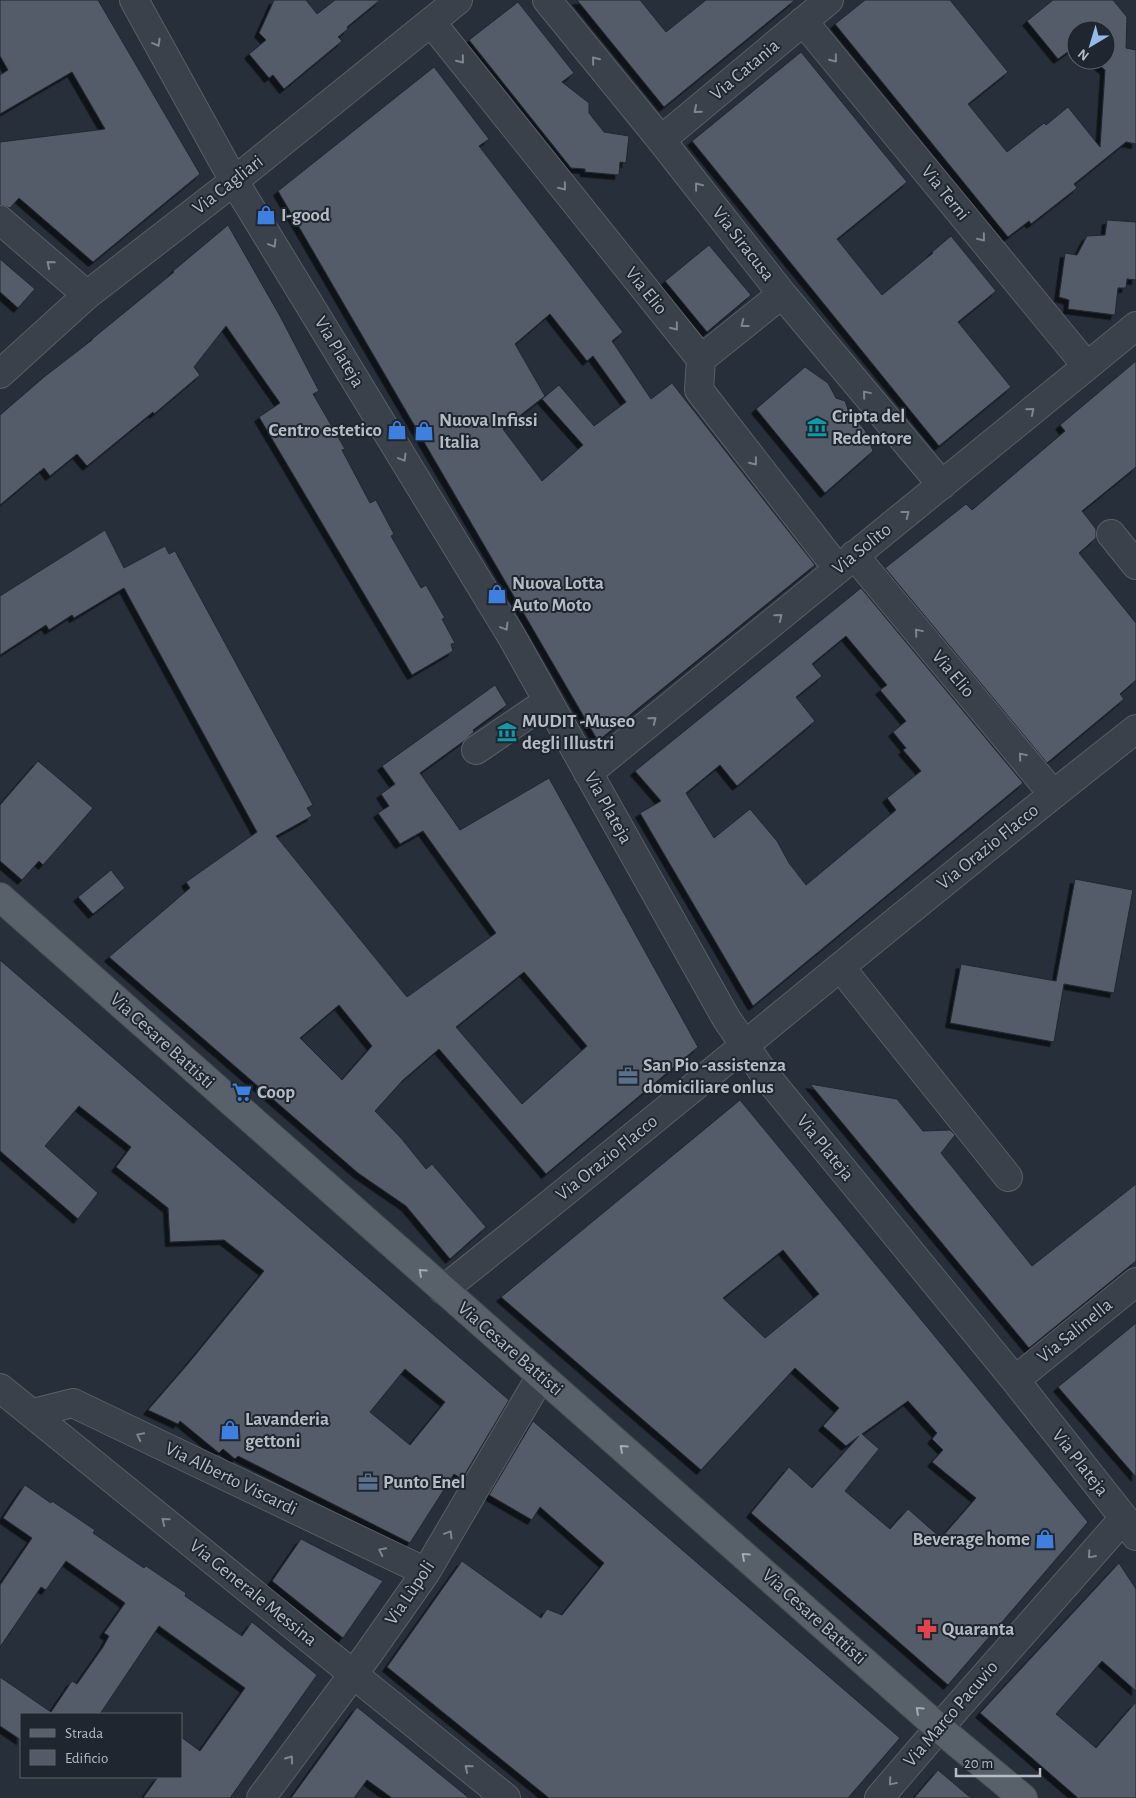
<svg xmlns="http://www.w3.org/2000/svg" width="1136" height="1798" viewBox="0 0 1136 1798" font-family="'Alegreya Sans',sans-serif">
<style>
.building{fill:#525b67;stroke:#212831;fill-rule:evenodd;filter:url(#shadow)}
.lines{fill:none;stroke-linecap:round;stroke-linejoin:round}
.minor-casing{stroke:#585f68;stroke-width:30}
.major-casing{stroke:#434a53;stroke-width:30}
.minor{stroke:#3a414a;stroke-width:28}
.major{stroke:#58606a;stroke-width:28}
.oneway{stroke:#7e858e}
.oneway2{stroke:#a2aab3}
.labels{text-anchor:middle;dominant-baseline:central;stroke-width:4;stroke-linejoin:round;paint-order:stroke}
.street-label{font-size:19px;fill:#b5bcc5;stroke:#1f262f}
.poi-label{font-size:19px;font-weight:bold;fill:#b5bcc5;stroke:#1f262f;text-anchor:start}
</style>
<defs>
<filter id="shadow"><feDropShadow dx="-4.5" dy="4.5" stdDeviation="0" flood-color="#0009"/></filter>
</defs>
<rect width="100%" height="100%" fill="#262f3a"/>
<path class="building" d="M0 0H98L200 174 93 262 19 198 10 208 0 205V142L105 129 72 72 0 114V75L8 70 0 56Z
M274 0H306L317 14 335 0H380L347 27 348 29 338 37 342 41 284 89 273 75 269 78 249 54 266 40 259 33Z
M577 0H640L666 32 706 0H795L664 107Z
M865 0H950L1008 72 968 104 1007 152 1044 123 1046 125 1068 107 1100 147 1105 70 1093 60H1106V30H1076V46L1058 59 1027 21 1053 0H1113L1127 17 1126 48 1136 50V144L1126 142 1074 184 1077 188 1031 224 1029 221 1008 237 835 24Z
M518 2 574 73 562 82 589 103V113L604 132 629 136 626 163 620 162 619 175 585 172V169L571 168 469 40Z
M801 52 907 182 837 239 882 295 933 253 932 252 951 236 996 291 958 322 1011 387 939 446 692 141Z
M434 67 489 139 479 146 623 332 612 341 651 399 672 383 815 565 598 741 278 191ZM550 314 587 361 593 356 626 402 594 426 559 385 542 399 583 445 542 481 503 429 545 396 515 344Z
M1107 220 1136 222V280L1127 279 1126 288H1118L1115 315 1068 309 1069 300 1059 297 1065 253 1077 255 1087 236 1105 235Z
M228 225 280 316 319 391 313 394 345 449 342 450 370 503 376 500 394 534 391 536 421 588 426 585 445 618 442 619 455 643 451 644 453 651 412 675 259 417 280 403 226 326 194 367 200 375 154 414 153 412 87 466 77 454 50 476 44 468 0 505V415L44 377 92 340V339L174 272 173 271Z
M709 245 751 295 707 332 665 281Z
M0 259 35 289 18 308 0 292Z
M1136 361V467L1082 511 1096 529V538L1079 553 1136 623V680L1120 694 1124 699 1047 763 885 568 966 504 972 510 1065 431 1060 425Z
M805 367 828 383 836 398 845 401 849 412 865 430 873 451 825 493 756 409Z
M105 530 124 568 165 546 169 554 175 551 313 805 307 808 312 816 276 836 407 997 496 933 423 831 400 844 378 813 389 806 381 794 395 784 382 766 495 685 507 705 473 730 474 732 464 741 420 773 460 830 549 778 698 1047 546 1174 439 1049 403 1080 375 1111 401 1138 426 1169 432 1164 486 1227 450 1259 406 1206 358 1173 109 957 190 888 186 882 257 832 124 588 74 618 72 615 49 630 46 625 0 655V596ZM524 972 587 1046 522 1104 456 1027ZM339 1005 372 1046 342 1080 300 1038Z
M861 588 1023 783 753 1006 640 813 661 801 635 771ZM846 636 887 685 880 690 906 721 893 732 906 748 903 750 921 771 887 798 896 810 806 885 789 863 777 841 750 809 714 838 686 793 720 765 737 786 815 721 796 697 822 676 812 664Z
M38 761 93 808 43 865 39 861 22 880 0 861V805Z
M111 870 125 888 93 914 78 897Z
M1075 879 1133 890 1114 993 1064 984 1054 1042 950 1023 961 964 1056 981Z
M0 960 509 1400 462 1479 454 1474 410 1543 238 1456 235 1459 223 1449 219 1453 180 1421 178 1424 148 1410 187 1365 264 1271 224 1240 170 1242 168 1208 116 1167 131 1147 79 1106 45 1146 98 1193 78 1219 0 1151ZM405 1369 445 1402 410 1445 370 1412Z
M810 1084 897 1099 923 1131 950 1130 955 1135 941 1153 1032 1266 1136 1184V1261L1029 1348Z
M740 1100 1088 1522 948 1685 751 1513 789 1467 812 1488 859 1436 846 1446 823 1426 839 1408 795 1368 701 1470 501 1297ZM783 1250 819 1294 765 1338 723 1298ZM908 1401 937 1433 932 1439 943 1450 932 1462 976 1498 941 1538 908 1509 890 1529 845 1491 879 1449 862 1434Z
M1136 1323V1477L1058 1387Z
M533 1421 900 1738 848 1798H549L387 1667 462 1561 541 1618 547 1609 562 1615 604 1563 540 1507 532 1520 489 1495Z
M25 1485 51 1503 52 1501 95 1530 93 1533 144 1568 146 1566 186 1593 185 1596 242 1636 252 1622 317 1675 230 1798H143L158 1777H181V1737L200 1751 245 1688 159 1626 100 1714H21V1740L0 1726V1677L51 1712 72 1681 77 1684 103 1647 109 1636 104 1633 125 1603 66 1561 46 1590 41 1587 0 1647V1585L32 1538 3 1518Z
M301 1539 383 1581 343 1638 272 1581Z
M1119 1563 1136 1589V1691L1102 1661 1056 1714 1096 1748 1136 1702V1798H1078L980 1713Z
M357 1707 469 1798H392L367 1780 354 1798H291Z
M938 1770 971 1798H914Z"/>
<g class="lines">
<defs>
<path id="minor" d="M134 0 234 181 512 637 726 1018 763 1072 1015 1380 1124 1518 1136 1536
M547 0 661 140 782 294 942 485
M803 21 1086 365
M431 22 701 359 699 390 838 569
M661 140 829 0
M0 220 87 295
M701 359 782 294
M0 374 87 295 234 181 458 0
M1111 534 1136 565
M854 555 1053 794
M476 750 548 701
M588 773 1136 326
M841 968 1008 1177
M443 1290C676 1105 902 912 1136 729
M1015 1380 1136 1282
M0 1388 506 1798
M33 1413 73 1403 426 1572
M261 1798 369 1653 426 1572 541 1376
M879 1798 939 1728 1124 1518"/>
<path id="major" d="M0 897 939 1728 1023 1798"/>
</defs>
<use href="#minor" class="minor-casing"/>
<use href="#major" class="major-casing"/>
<use href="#minor" class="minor"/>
<use href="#major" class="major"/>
</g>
<defs><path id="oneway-chevron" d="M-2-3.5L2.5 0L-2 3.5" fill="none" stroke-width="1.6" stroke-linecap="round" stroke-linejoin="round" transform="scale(1.25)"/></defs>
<g class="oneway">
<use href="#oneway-chevron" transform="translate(157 43) rotate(61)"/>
<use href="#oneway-chevron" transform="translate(834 59) rotate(51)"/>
<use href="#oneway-chevron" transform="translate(461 60) rotate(51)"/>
<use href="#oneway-chevron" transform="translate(595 60) rotate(-129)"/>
<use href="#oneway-chevron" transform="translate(697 110) rotate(140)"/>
<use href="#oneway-chevron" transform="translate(698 186) rotate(-128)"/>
<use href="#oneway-chevron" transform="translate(563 187) rotate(51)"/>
<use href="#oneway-chevron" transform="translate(982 238) rotate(51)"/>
<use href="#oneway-chevron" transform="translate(273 244) rotate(59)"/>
<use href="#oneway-chevron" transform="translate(50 264) rotate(-139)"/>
<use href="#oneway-chevron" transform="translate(744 324) rotate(142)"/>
<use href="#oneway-chevron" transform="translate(675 327) rotate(51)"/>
<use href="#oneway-chevron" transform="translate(866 394) rotate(-130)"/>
<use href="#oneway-chevron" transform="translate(1031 411) rotate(-40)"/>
<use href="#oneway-chevron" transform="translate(403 458) rotate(59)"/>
<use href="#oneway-chevron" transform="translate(754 462) rotate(52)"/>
<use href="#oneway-chevron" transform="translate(906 514) rotate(-38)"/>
<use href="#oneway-chevron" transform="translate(779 617) rotate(-39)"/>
<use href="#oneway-chevron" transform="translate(505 627) rotate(59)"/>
<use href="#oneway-chevron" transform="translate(918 632) rotate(-130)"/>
<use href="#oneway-chevron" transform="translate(653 720) rotate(-39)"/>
<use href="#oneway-chevron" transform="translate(1022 756) rotate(-130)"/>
<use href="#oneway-chevron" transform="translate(140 1436) rotate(-154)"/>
<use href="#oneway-chevron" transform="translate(165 1521) rotate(-141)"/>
<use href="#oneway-chevron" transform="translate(449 1534) rotate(-59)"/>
<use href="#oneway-chevron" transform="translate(382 1551) rotate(-154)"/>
<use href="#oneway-chevron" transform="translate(1091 1555) rotate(131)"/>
<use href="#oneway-chevron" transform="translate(290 1759) rotate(-54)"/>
<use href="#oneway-chevron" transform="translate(468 1768) rotate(-141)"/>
<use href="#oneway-chevron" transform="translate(892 1782) rotate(130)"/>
</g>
<g class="oneway2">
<use href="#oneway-chevron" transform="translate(422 1272) rotate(-138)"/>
<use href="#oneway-chevron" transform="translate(623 1448) rotate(-138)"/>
<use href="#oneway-chevron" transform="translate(745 1556) rotate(-138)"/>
<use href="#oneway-chevron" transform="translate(919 1710) rotate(-138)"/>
</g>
<defs>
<symbol id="shop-bare" viewBox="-9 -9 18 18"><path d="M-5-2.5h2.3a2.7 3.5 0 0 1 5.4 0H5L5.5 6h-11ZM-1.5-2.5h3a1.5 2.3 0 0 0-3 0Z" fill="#3f7fe0" stroke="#1f262f" stroke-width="2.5" paint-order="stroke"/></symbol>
<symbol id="museum-bare" viewBox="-9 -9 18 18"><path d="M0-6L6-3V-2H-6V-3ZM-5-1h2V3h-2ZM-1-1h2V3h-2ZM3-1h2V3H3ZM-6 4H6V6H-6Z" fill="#0f9aa8" stroke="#1f262f" stroke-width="2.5" paint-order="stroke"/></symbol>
<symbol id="office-bare" viewBox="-9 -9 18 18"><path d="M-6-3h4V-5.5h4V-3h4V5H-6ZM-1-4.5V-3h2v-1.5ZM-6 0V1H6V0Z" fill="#5c6f8a" stroke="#1f262f" stroke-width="2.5" paint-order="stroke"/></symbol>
<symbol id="supermarket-bare" viewBox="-9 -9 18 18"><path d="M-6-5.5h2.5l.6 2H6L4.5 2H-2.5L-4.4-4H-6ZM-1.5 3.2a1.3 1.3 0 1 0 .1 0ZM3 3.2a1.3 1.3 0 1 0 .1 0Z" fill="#3f7fe0" stroke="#1f262f" stroke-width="2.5" paint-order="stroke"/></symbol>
<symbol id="pharmacy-bare" viewBox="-9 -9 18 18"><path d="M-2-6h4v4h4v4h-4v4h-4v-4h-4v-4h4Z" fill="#e0444e" stroke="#1f262f" stroke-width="2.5" paint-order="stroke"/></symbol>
</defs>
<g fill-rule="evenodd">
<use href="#shop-bare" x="252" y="201" width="28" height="28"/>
<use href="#museum-bare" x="803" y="413" width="28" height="28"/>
<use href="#shop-bare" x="383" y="416" width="28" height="28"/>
<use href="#shop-bare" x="410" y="417" width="28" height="28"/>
<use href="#shop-bare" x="483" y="580" width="28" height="28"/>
<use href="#museum-bare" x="493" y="718" width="28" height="28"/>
<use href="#office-bare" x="614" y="1062" width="28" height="28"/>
<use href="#supermarket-bare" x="228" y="1078" width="28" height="28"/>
<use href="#shop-bare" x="216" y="1416" width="28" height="28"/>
<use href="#office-bare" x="354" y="1468" width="28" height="28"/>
<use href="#shop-bare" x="1031" y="1525" width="28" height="28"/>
<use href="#pharmacy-bare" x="913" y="1615" width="28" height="28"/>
</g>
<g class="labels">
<g class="street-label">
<text transform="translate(745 70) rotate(-40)">Via Catania</text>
<text transform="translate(228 185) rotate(-38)">Via Cagliari</text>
<text transform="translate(945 193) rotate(51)">Via Terni</text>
<text transform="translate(743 244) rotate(52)">Via Siracusa</text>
<text transform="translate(646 291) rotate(51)">Via Elio</text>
<text transform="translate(339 352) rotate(59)">Via Plateja</text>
<text transform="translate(862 549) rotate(-39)">Via Solìto</text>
<text transform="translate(953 674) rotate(50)">Via Elio</text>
<text transform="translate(608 808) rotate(61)">Via Plateja</text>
<text transform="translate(988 847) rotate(-39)">Via Orazio Flacco</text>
<text transform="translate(162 1041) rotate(42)">Via Cesare Battisti</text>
<text transform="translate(825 1148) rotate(51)">Via Plateja</text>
<text transform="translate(607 1158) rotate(-39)">Via Orazio Flacco</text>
<text transform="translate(1075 1331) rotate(-39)">Via Salinella</text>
<text transform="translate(510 1349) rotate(41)">Via Cesare Battisti</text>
<text transform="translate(1080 1463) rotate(52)">Via Plateja</text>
<text transform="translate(231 1479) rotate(26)">Via Alberto Viscardi</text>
<text transform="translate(253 1593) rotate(39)">Via Generale Messina</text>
<text transform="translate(410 1593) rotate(-56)">Via Lùpoli</text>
<text transform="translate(814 1617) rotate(42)">Via Cesare Battisti</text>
<text transform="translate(951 1714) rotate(-49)">Via Marco Pacuvio</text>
</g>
<g class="poi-label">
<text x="281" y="215">I-good</text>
<text x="832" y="416">Cripta del<tspan x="832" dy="22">Redentore</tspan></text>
<text x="439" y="420">Nuova Infissi<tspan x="439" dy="22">Italia</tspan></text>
<text x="382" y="430" text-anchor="end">Centro estetico</text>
<text x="512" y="583">Nuova Lotta<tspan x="512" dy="22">Auto Moto</tspan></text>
<text x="522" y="721">MUDIT -Museo<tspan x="522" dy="22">degli Illustri</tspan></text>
<text x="643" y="1065">San Pio -assistenza<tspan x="643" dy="22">domiciliare onlus</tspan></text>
<text x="257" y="1092">Coop</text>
<text x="245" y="1419">Lavanderia<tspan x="245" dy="22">gettoni</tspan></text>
<text x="383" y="1482">Punto Enel</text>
<text x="1030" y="1539" text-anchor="end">Beverage home</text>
<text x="942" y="1629">Quaranta</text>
</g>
</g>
<rect x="20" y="1713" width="162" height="65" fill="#1f262f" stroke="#5b626b"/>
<rect x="30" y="1729" width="25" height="8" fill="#58606a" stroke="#5b626b"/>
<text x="65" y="1738" font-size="15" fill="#b5bcc5">Strada</text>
<rect x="30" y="1750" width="25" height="15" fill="#525b67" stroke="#5b626b"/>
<text x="65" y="1763" font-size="15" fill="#b5bcc5">Edificio</text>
<g transform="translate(1091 45) rotate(218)"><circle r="24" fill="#1f262f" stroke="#5b626b"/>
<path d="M0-4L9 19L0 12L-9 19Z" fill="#95b9eb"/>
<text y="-8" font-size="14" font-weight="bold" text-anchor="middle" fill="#b5bcc5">N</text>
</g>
<path d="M956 1768v8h84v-8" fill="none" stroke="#b5bcc5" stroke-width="2.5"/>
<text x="964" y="1768" font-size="15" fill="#b5bcc5" stroke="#1f262f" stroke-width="4" paint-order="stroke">20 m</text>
</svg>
